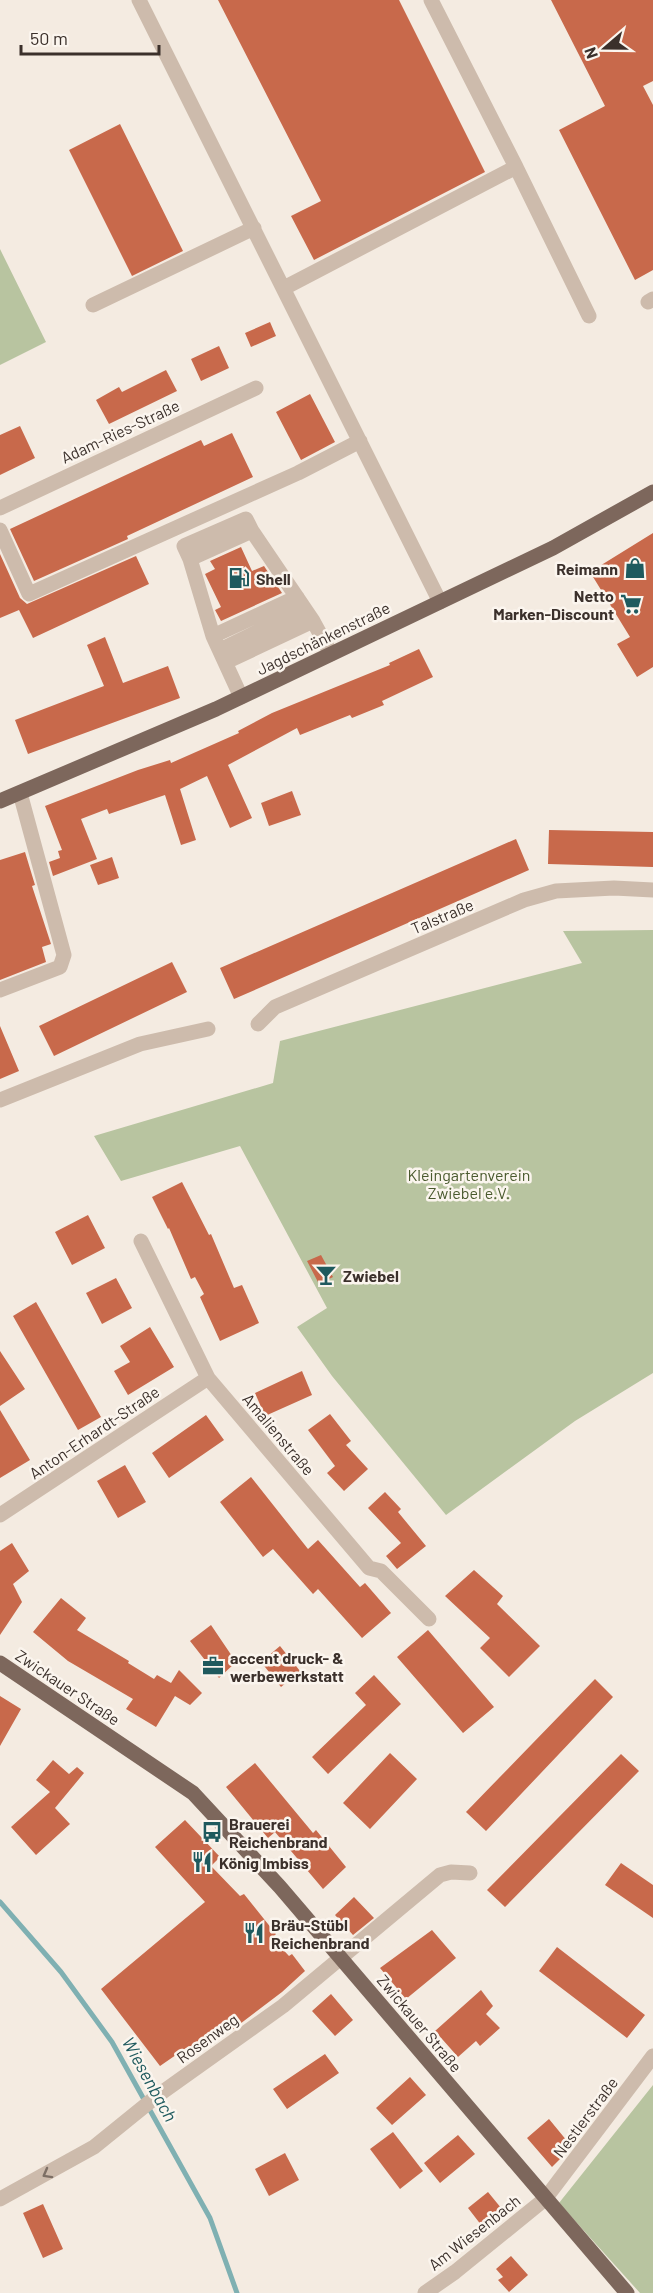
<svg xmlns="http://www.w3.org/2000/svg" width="653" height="2293" viewBox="0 0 653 2293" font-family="Barlow,sans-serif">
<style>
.green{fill:#b8c4a0}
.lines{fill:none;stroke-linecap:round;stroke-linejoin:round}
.stream{stroke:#7fb0b2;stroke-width:5}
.building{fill:#c8694b}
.minor{stroke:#cdbbac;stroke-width:15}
.major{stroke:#7d675c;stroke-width:15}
.oneway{stroke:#7d6f65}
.labels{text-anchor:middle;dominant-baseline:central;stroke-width:5;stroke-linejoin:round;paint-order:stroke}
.street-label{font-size:16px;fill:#3b302b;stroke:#fbf5ee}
.poi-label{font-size:16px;font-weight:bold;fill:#3b302b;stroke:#fbf5ee;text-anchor:start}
.park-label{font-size:16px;fill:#4a5a2e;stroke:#fbf5ee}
.water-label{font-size:18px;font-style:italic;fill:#1f5a5e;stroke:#fbf5ee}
</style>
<rect width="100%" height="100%" fill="#f4ebe1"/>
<path class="green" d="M0 249 46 342 0 365Z
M653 930V1373L575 1421 446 1515 332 1376 297 1327 327 1308 240 1146 121 1181 94 1136 273 1083 280 1041 582 963 563 931Z
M653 2085V2293H640L559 2203Z"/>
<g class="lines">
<path class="stream" d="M0 1902 61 1972 112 2042 210 2218 237 2293"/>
</g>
<path class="building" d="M218 0H399L485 172 314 260 291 216 321 201Z
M551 0H653V81L643 86 653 105V270L635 280 559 130 605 106Z
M120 124 183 251 132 276 69 150Z
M270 322 276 336 251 347 245 333Z
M219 346 229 368 201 381 191 359Z
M166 370 177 391 109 424 96 400 119 387 122 392Z
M310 394 335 442 301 460 276 412Z
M20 426 35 458 0 475V435Z
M232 433 253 477 127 536 128 539 34 581 10 529 201 440 204 446Z
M653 533V667L637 677 617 644 630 637 590 572Z
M241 547 252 571 264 566 282 593 221 621 215 610 221 607 205 574 215 569 210 561Z
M0 554 20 598 27 604 136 556 149 584 33 638 19 610 0 618Z
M105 637 123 683 168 666 180 698 28 754 15 720 104 686 87 645Z
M419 649 433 677 382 701 384 705 352 718 350 715 300 735 297 728 228 765 252 818 230 828 207 776 180 789 196 840 181 845 165 795 109 814 107 809 81 819 97 859 53 876 49 862 60 858 58 851 62 850 45 806 138 770 170 760 171 763 239 733 238 731 272 713 390 665 389 663Z
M292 791 301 815 269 826 261 803Z
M549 830 653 832V867L548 864Z
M516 839 529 870 234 999 220 968Z
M25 852 35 885 32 886 51 944 42 947 46 962 0 980V860Z
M112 857 119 878 98 885 90 865Z
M172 962 187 992 54 1056 39 1026Z
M0 1026 19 1071 0 1079Z
M182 1182 209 1235 211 1234 234 1288 242 1285 259 1323 220 1341 200 1297 204 1294 195 1277 191 1279 169 1228 168 1229 152 1197Z
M88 1215 105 1248 72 1265 55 1232Z
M321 1255 333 1277 319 1284 307 1261Z
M116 1278 132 1308 102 1324 86 1293Z
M36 1302 101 1417 78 1430 13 1316Z
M150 1327 174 1367 128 1395 114 1371 130 1362 120 1346Z
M0 1351 25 1389 0 1406Z
M302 1371 312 1395 265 1416 255 1393Z
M0 1410 30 1460 0 1478Z
M330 1414 351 1441 346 1445 368 1469 344 1491 327 1473 335 1466 308 1430Z
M206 1415 224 1440 169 1478 152 1453Z
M125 1465 146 1502 118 1518 97 1481Z
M251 1477 308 1549 318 1540 360 1587 365 1583 391 1613 362 1638 318 1589 313 1594 273 1549 263 1557 220 1502Z
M385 1492 401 1509 398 1512 426 1546 397 1569 386 1556 401 1543 368 1508Z
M12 1543 29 1571 13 1584 22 1602 0 1635V1551Z
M474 1570 503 1596 497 1604 540 1646 509 1677 480 1648 490 1638 445 1596Z
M61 1598 86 1618 77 1630 129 1661 128 1663 154 1679 157 1675 171 1683 179 1670 202 1693 190 1705 175 1696 156 1727 126 1709 133 1699 68 1661 33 1632Z
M211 1625 236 1662 219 1678 190 1641Z
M428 1630 494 1707 463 1733 397 1657Z
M280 1646 300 1671 281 1687 261 1662Z
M374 1675 401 1704 328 1774 312 1757 366 1705 355 1693Z
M595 1679 613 1697 486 1831 466 1812Z
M0 1696 21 1709 0 1746Z
M390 1753 417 1779 370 1829 343 1803Z
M621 1754 639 1771 505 1907 487 1890Z
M53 1760 69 1774 77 1767 84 1773 55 1808 70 1824 36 1855 11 1827 50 1792 36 1780Z
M255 1763 313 1833 316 1830 346 1867 323 1889 275 1832 268 1838 226 1787Z
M185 1820 220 1857 211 1866 240 1896 244 1894 276 1934 272 1938 289 1956 292 1954 305 1971 282 1992 232 2030 229 2025 189 2053 186 2048 160 2066 101 1989 205 1902 155 1847Z
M621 1863 653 1885V1918L605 1885Z
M354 1897 374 1918 353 1935 335 1915Z
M432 1930 456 1958 406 1999 380 1968Z
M557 1947 645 2015 627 2038 539 1971Z
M481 1990 493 2006 486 2014 500 2028 480 2046 476 2041 458 2057 435 2031Z
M331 1994 353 2020 335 2036 312 2011Z
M325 2054 339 2073 287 2109 273 2089Z
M410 2077 426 2095 392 2125 376 2108Z
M549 2119 572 2147 552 2167 527 2138Z
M393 2132 423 2171 400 2189 370 2149Z
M458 2135 475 2154 440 2183 424 2163Z
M285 2153 299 2180 269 2196 255 2169Z
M488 2192 506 2214 485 2230 468 2208Z
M43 2204 63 2249 43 2258 23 2213Z
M511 2256 528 2275 509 2292 498 2280 503 2277 496 2269Z"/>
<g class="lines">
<path class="minor" d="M139 0 440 602
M516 167 589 316
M284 288 516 167 431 0
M648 302 653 299
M93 305 254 228
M0 508 256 388
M0 530 29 594 298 473 360 441
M190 559 184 546 246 519 252 531
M213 636 297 597
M220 650 305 609
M226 662 313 621
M241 697 213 636 190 559 252 531 313 621 331 654
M0 990 60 967 64 955 20 793
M258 1024 275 1007 524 900 556 891 614 888 653 890
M0 1100 140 1044 208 1029
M141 1241 208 1378 369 1568 381 1571 429 1619
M0 1515 208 1378
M0 2199 94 2147 157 2096 283 2006 440 1875 451 1872 470 1873
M425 2293 455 2272 545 2199 653 2056"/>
<path class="major" d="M0 801 216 709 553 548 653 492
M0 1663 193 1793 280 1887 627 2293"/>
</g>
<defs><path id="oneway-chevron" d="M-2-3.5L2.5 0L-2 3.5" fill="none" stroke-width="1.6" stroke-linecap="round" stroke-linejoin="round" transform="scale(1.5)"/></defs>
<use class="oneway" href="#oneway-chevron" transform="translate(47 2174) rotate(151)"/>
<defs>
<symbol id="shop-bare" viewBox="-9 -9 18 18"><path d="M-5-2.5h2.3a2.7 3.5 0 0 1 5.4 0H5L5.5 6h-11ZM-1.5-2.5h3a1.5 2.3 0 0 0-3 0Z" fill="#1f5a5e" stroke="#fbf5ee" stroke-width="2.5" paint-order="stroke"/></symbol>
<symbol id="fuel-bare" viewBox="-9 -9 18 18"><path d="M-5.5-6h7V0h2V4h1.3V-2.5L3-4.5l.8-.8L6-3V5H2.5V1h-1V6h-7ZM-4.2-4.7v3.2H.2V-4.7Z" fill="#1f5a5e" stroke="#fbf5ee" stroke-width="2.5" paint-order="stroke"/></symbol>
<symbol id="supermarket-bare" viewBox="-9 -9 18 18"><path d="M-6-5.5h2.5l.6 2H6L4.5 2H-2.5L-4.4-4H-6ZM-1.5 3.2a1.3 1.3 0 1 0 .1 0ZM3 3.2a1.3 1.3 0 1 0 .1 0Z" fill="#1f5a5e" stroke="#fbf5ee" stroke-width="2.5" paint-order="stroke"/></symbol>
<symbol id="bar-bare" viewBox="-9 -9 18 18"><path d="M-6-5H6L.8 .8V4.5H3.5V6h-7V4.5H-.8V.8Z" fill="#1f5a5e" stroke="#fbf5ee" stroke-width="2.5" paint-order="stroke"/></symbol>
<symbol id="office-bare" viewBox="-9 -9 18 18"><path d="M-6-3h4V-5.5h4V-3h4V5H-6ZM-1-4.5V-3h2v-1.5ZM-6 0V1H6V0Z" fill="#1f5a5e" stroke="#fbf5ee" stroke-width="2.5" paint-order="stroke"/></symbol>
<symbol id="bus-bare" viewBox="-9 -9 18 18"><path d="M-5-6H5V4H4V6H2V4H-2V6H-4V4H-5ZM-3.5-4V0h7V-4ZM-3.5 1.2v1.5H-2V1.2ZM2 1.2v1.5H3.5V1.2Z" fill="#1f5a5e" stroke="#fbf5ee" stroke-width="2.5" paint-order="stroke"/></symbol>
<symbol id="restaurant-bare" viewBox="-9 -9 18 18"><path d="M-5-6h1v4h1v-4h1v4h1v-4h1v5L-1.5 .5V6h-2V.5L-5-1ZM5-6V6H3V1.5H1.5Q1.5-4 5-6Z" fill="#1f5a5e" stroke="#fbf5ee" stroke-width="2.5" paint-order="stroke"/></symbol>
</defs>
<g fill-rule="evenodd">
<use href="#shop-bare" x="620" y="553" width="30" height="30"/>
<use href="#fuel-bare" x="224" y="563" width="30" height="30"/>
<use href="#supermarket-bare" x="616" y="589" width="30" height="30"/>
<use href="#bar-bare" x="311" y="1260" width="30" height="30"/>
<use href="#office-bare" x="198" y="1651" width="30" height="30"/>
<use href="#bus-bare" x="197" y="1817" width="30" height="30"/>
<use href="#restaurant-bare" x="187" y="1847" width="30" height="30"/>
<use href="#restaurant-bare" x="239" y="1918" width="30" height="30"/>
</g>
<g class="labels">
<g class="street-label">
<text transform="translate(120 431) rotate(-25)">Adam-Ries-Straße</text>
<text transform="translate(323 638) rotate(-26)">Jagdschänkenstraße</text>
<text transform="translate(442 916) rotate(-23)">Talstraße</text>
<text transform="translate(94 1432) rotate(-34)">Anton-Erhardt-Straße</text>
<text transform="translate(279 1434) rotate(50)">Amalienstraße</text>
<text transform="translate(68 1687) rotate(34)">Zwickauer Straße</text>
<text transform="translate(420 2023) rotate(50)">Zwickauer Straße</text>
<text transform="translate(207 2038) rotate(-36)">Rosenweg</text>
<text transform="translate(585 2117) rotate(-53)">Nestlerstraße</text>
<text transform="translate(474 2232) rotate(-38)">Am Wiesenbach</text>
</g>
<g class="poi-label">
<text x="618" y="568" text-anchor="end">Reimann</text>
<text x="256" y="578">Shell</text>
<text x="614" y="595" text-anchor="end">Netto<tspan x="614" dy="18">Marken-Discount</tspan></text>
<text x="343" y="1275">Zwiebel</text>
<text x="230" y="1657">accent druck- &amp;<tspan x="230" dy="18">werbewerkstatt</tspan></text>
<text x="229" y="1823">Brauerei<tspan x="229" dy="18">Reichenbrand</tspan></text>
<text x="219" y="1862">König Imbiss</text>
<text x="271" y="1924">Bräu-Stübl<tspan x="271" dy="18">Reichenbrand</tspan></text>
</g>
<g class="park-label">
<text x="469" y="1174">Kleingartenverein<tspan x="469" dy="18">Zwiebel e.V.</tspan></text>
</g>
<g class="water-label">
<text transform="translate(150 2079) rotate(61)">Wiesenbach</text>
</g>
</g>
<g transform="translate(605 48) rotate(250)" stroke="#fbf5ee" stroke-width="4.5" paint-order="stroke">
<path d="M0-4.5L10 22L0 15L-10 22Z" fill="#3b302b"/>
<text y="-9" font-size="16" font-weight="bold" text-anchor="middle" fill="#3b302b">N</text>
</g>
<path d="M21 45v9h138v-9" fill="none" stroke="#3b302b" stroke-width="3"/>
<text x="30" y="45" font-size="18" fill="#3b302b" stroke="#fbf5ee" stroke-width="4.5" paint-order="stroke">50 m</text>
</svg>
